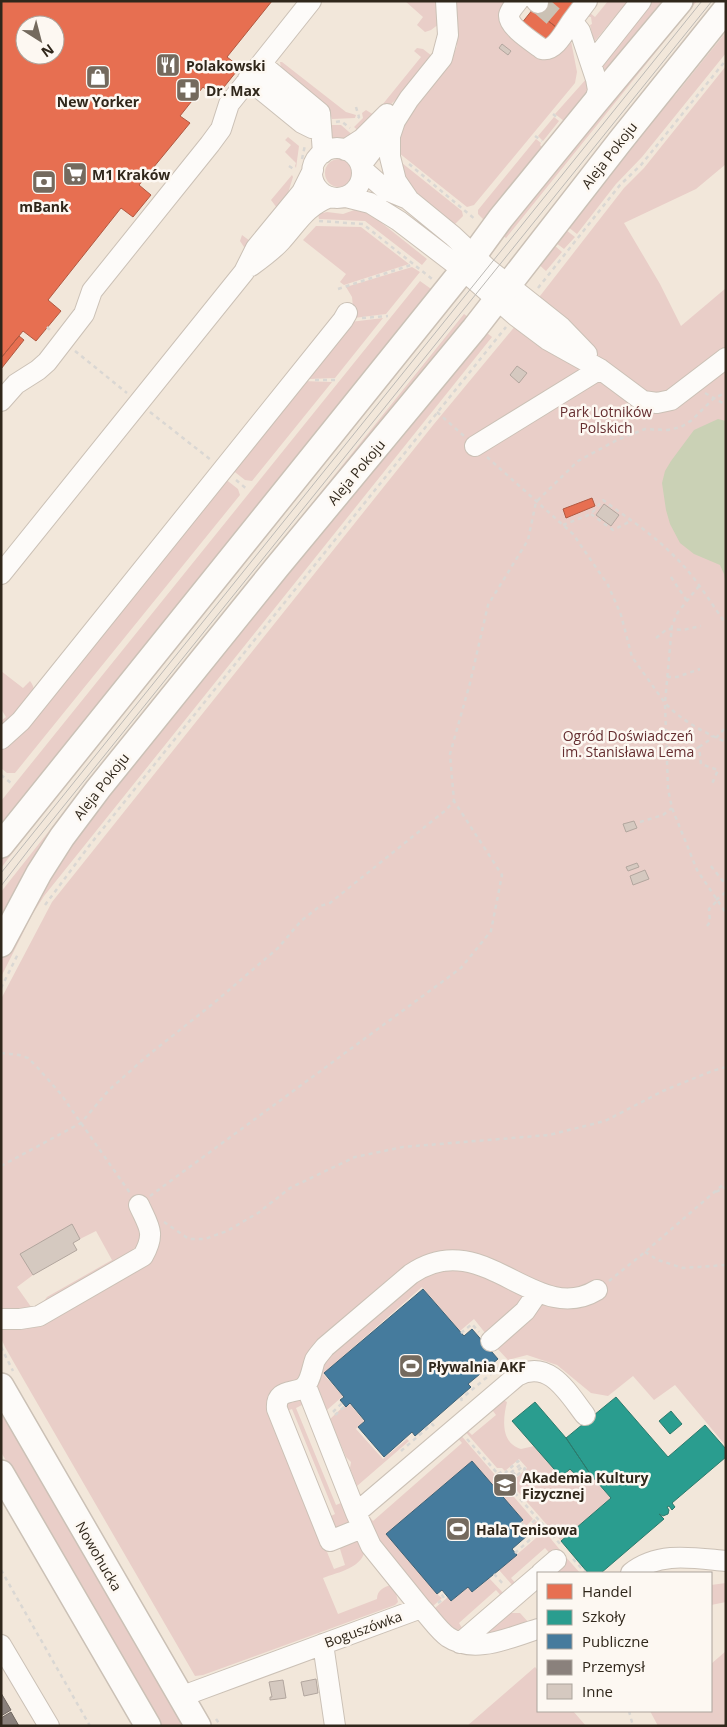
<svg xmlns="http://www.w3.org/2000/svg" width="727" height="1727" viewBox="0 0 727 1727" font-family="'Open Sans',sans-serif">
<style>
.green{fill:#e9cec8}
.water{fill:#cad1b5}
.shops{fill:#e76f51;stroke:#b05941;fill-rule:evenodd}
.schools{fill:#2a9d8f;stroke:#2c7a6c}
.public{fill:#457b9d;stroke:#3f6276}
.industry{fill:#8a817c;stroke:#6f665f}
.building{fill:#d5c9c0;stroke:#b2a69e}
.lines{fill:none;stroke-linecap:round;stroke-linejoin:round}
.minor-tunnel{stroke:#cbc1b4;stroke-width:20;stroke-dasharray:20 10;stroke-linecap:butt}
.minor-casing{stroke:#cbc1b6;stroke-width:22}
.major-casing{stroke:#cbc1b6;stroke-width:28}
.path{stroke:#dad7d3;stroke-width:2.5;stroke-dasharray:4 4;stroke-linecap:butt}
.minor{stroke:#fdfbf9;stroke-width:20}
.major{stroke:#fdfbf9;stroke-width:25}
.tram{stroke:#bcb9b5;stroke-width:1}
.labels{text-anchor:middle;dominant-baseline:central;stroke-width:5;stroke-linejoin:round;paint-order:stroke}
.poi-label{font-size:14px;font-weight:bold;fill:#30271b;stroke:#fdf8f2;text-anchor:start}
.street-label{font-size:14px;fill:#30271b;stroke:#fdf8f2}
.park-label{font-size:14px;fill:#652e30;stroke:#fdf8f2}
</style>
<rect width="100%" height="100%" fill="#f2e7da"/>
<path class="green" d="M405 1H439V24L431 30 425 32 417 25 423 17Z
M453 1H513L509 7 539 52 569 40 571 41 577 72 575 83 474 205 467 207 399 153 396 128 451 60 457 46Z
M608 1H628L594 42 590 25 592 24 591 17H589L590 13 595 17Z
M648 1H669L604 76 600 61Z
M690 1H697L506 238 501 234Z
M726 32V53L642 157 616 184 577 234 568 227 632 139 676 94Z
M417 48 423 49 432 56 412 84 361 133 354 127 363 118 362 113 366 110 374 115 421 57 414 51Z
M280 62H282L346 112 356 115 355 118 332 119 330 113 281 68Z
M726 66V164L696 189 624 223 660 284 681 326 726 288V1446L675 1385 654 1400 633 1376 608 1396 591 1393 557 1365 527 1355 508 1360 494 1345 546 1301 550 1289C494 1267 476 1238 412 1264L318 1345 300 1378 274 1392 270 1405V1413L334 1569 345 1565 340 1549C343 1540 349 1536 359 1539L365 1548C364 1568 338 1572 323 1578L338 1614 377 1599C377 1590 384 1587 391 1585L399 1591 396 1593 398 1602 395 1605 203 1675 195 1676 25 1382 5 1347 1 1338V1327L23 1326 43 1320 121 1275 115 1266 45 1305 44 1301 47 1297 112 1260 96 1231 80 1239 72 1225 21 1254 33 1275 17 1287 34 1311 19 1313H1V999L52 902 434 424 540 296 624 188 644 168Z
M588 77 590 90 564 121 555 114Z
M554 117 559 121 543 141 538 136Z
M332 125H341L356 138 330 142Z
M288 137 299 146 296 168 295 166 296 163 285 152 291 145 285 140Z
M536 139 541 143 540 145 542 147 484 220 478 214V210Z
M325 173a14 14 0 1 1 28 0a14 14 0 1 1-28 0Z
M397 159 462 211 463 216 453 226 406 188Z
M292 175 293 177 288 193 248 248 244 247 240 241 242 235 250 241 277 208 271 200Z
M360 208 370 209 383 224 427 259 422 265 365 221 319 219 318 214 327 212 343 214Z
M316 226 361 227 409 264 344 285 340 282 346 274 303 240Z
M566 230 575 237 564 249 556 243Z
M554 245 562 252 546 271 536 262Z
M412 267 420 272 386 314 354 318 352 297 346 287Z
M420 281 434 291 1 834V801Z
M464 314 468 317 310 509 24 877 1 915V892L8 883 79 793Z
M383 318 335 378 309 379 350 322Z
M487 333 492 337 44 896 32 915 1 977V960L17 929 66 843 352 493 396 445Z
M392 370 397 374 26 835 1 868V857Z
M302 381 332 382 252 481 245 480 231 469Z
M224 478 238 489 240 495 15 773H7L1 768V747Z
M1 671 23 688 30 681C34 686 35 690 32 697L1 726V721L6 717 1 709Z
M464 1266 523 1296V1300L486 1334 474 1319 460 1331 422 1287 323 1374 343 1396 327 1410 316 1383 322 1363 416 1277Z
M302 1398 304 1404 296 1408 336 1505 341 1503 346 1507 351 1517 349 1523 336 1529 327 1518 335 1514 292 1409 284 1412 283 1404Z
M501 1399 507 1402C503 1418 500 1443 521 1449L534 1446 570 1469 583 1482 591 1475 611 1498 561 1541 513 1486 516 1483 514 1480 527 1468 519 1459 505 1471 502 1468H497L463 1429 465 1428 472 1435 496 1415 490 1407Z
M350 1404 364 1421 356 1429 383 1459 407 1439 409 1441 357 1486 350 1468 351 1462 346 1457 330 1419 344 1406 346 1407Z
M1 1409 184 1726H158L150 1713 1 1452Z
M459 1433 533 1519 526 1526 472 1461 415 1509 437 1594 442 1598 433 1606 380 1549 366 1513 373 1521 462 1443 456 1436Z
M536 1521 561 1551 554 1558 545 1548 511 1578 517 1585 514 1587 499 1570 536 1538 528 1528Z
M565 1556 580 1573H550L558 1562Z
M489 1578 505 1595 502 1597 496 1590 459 1623 462 1628 459 1630C449 1629 441 1616 435 1608L448 1597 452 1601 468 1587 473 1592Z
M726 1583V1602L711 1605V1585Z
M508 1613H520L530 1624 485 1637 481 1632Z
M726 1651V1726H658L650 1711H711V1664Z
M535 1667 538 1670V1711H573L586 1726H467Z"/>
<path class="water" d="M718 419 726 421V586L724 574 720 565 694 554 680 543 670 524 666 510 662 483 665 471 671 461 694 430Z"/>
<path class="shops" d="M1 1H272L227 57 240 67 216 97 203 87 180 116 190 123 139 185 151 195 133 217 121 208 48 300 61 311 36 341 23 331 1 358ZM25 25H55V55H25Z
M539 1H580L556 27 533 9Z
M533 9 556 27 544 42 521 24Z
M19 336 24 340 1 369V358Z
M592 498 595 506 566 518 563 509Z"/>
<path class="schools" d="M616 1397 668 1457 705 1425 726 1449V1457L672 1503 675 1507 672 1510 669 1506 667 1507 669 1510 668 1514 663 1516 659 1514 664 1519 601 1573H588L561 1541 611 1498 591 1475 566 1438Z
M535 1402 566 1438 591 1475 583 1483 570 1469 561 1477 512 1421Z
M671 1411 682 1424 670 1434 659 1421Z"/>
<path class="public" d="M423 1289 464 1336 472 1329 498 1359 468 1384 471 1387 415 1436 412 1432 384 1457 358 1427 365 1421 350 1403 346 1407 340 1400 344 1397 324 1373Z
M472 1461 523 1520 519 1524 528 1535 512 1549 517 1555 499 1570 472 1592 468 1587 451 1601 442 1590 437 1594 386 1534Z"/>
<path class="industry" d="M1 1693 11 1710 1 1716Z
M11 1712 19 1726H1V1718Z"/>
<path class="building" d="M502 44 511 51 508 55 499 48Z
M517 366 527 373 519 383 510 375Z
M604 504 619 515 611 526 596 515Z
M634 821 637 828 626 832 623 824Z
M637 863 639 867 628 871 626 867Z
M645 870 649 879 633 885 630 876Z
M72 1224 80 1239 73 1243 77 1250 33 1275 20 1254Z
M316 1679 318 1693 304 1696 301 1682Z
M283 1680 286 1698 270 1700V1697H272L269 1682Z"/>
<g class="lines">
<path class="minor-tunnel" d="M538 3 560 22"/>
<defs>
<path id="minor" d="M518 1C515 5 510 10 509 15 508 27 533 42 542 49 555 52 565 31 572 21
M536 1 538 3
M587 1 572 21 580 31 596 79 598 90 594 104
M592 63 641 1
M261 64 320 113 323 153
M248 79 302 123 312 128 321 129
M395 121 390 136V157L396 181 409 200 453 236 487 268 560 326 587 354
M312 173a25 25 0 1 1 50 0a25 25 0 1 1-50 0Z
M345 150 362 139 387 114
M361 165 395 121 409 99 442 58 448 35 446 1
M362 169 386 190 408 199
M346 197 370 203 399 221 463 270 516 316 548 340 600 369 643 401 657 403 671 400 726 358
M251 266C262 258 273 250 281 241 299 221 305 207 330 197
M1 401 16 384 38 370 47 362 84 314 92 291 210 144 221 129 229 104 311 1
M475 446 600 369
M1 574 244 272 256 248 302 192 313 170
M1 739 21 721 343 320 347 313
M1 1319H20L39 1316 143 1256C156 1233 149 1227 139 1205
M491 1341 525 1311 538 1292
M306 1386 356 1513
M362 1528 330 1541 277 1409C275 1387 297 1395 305 1386 311 1380 312 1368 315 1360 318 1355 322 1351 325 1347L411 1274C483 1224 535 1328 597 1290
M541 1573 556 1560
M631 1573C659 1551 693 1558 726 1561
M421 1608 371 1546 356 1513 517 1376C549 1358 568 1393 585 1415
M460 1643 538 1576
M323 1644 335 1726
M1 1645 49 1726
M180 1697 421 1608C430 1617 438 1630 448 1637 475 1655 510 1637 538 1629"/>
<path id="major" d="M1 845 463 270 501 218 594 104 680 1
M1 944 39 873 62 837 98 789 277 567 474 329 621 140 726 9
M1 1386 198 1726
M1 1473 148 1726"/>
</defs>
<use href="#minor" class="minor-casing"/>
<use href="#major" class="major-casing"/>
<path class="path" d="M356 107 359 117 357 119
M553 114 559 119
M336 122 341 121 350 128
M535 136 542 141
M302 159 305 145
M409 164 476 220
M289 166 295 170
M319 221 363 224 432 279
M538 288 620 185 641 165 726 60
M338 289 414 264
M362 318 388 316
M47 327 52 332
M75 351 127 393
M315 380H336
M705 393 726 405
M150 412 211 460
M437 412 464 436
M487 457 573 534 608 585 621 615 632 657 665 703 668 789 672 808 697 870 726 913
M236 480 248 490
M591 514 613 530 631 521
M563 525 591 514 603 500C626 517 651 533 671 553 693 573 709 600 726 624
M671 577 687 601
M699 586 678 612 672 625 665 703C682 721 703 732 726 742
M656 638 667 629 683 630 701 626
M667 677H677L700 669
M716 738 726 727
M699 747 708 741 712 736
M667 759 685 756 699 747 701 764 718 770 712 784
M1 775 11 783
M640 822 663 815 672 808
M711 866 726 885
M716 900 726 892
M45 905 89 846 506 327
M707 926 710 922 709 909 717 901
M1 988 18 954
M1 1053 19 1055 28 1058 37 1067 60 1093 130 1193
M1 1166 81 1123 109 1090 146 1057 215 1002 278 948 301 921 320 906 330 903 446 810 454 801 450 754 470 683 488 605 528 540 536 502 578 461 617 440 645 429 668 430 681 427 692 420 714 398 726 393
M716 1192 726 1187
M150 1196 461 968 491 931 502 875 454 801
M164 1222 189 1239H205L227 1231 258 1213 290 1188 355 1157 403 1147 549 1135 605 1121 663 1091 712 1071 726 1067
M645 1252 658 1260 683 1268 726 1265
M609 1281 645 1252 726 1182
M461 1333 472 1324 479 1332
M1 1347 13 1371
M462 1401 461 1399 505 1362 506 1363
M333 1412 342 1403
M335 1415 345 1406
M467 1439 561 1545
M401 1451 432 1424 435 1427
M498 1474 503 1471 505 1473 518 1461 521 1464 507 1476 509 1478 523 1466 525 1469 511 1480 514 1483 509 1487
M521 1522 526 1528 537 1518
M515 1553 533 1537 526 1528
M573 1559 586 1573
M1 1570 90 1726
M494 1574 504 1585
M438 1603 444 1598 440 1592
M629 1711 633 1726
M216 1719 221 1726"/>
<use href="#minor" class="minor"/>
<use href="#major" class="major"/>
<path class="tram" d="M1 873 702 1
M1 886 34 843 712 1"/>
</g>
<defs>
<symbol id="restaurant-square" viewBox="-11 -11 22 22"><rect x="-9" y="-9" width="18" height="18" rx="4" fill="#746a5e" stroke="#fdf8f2"/><path d="M-5-6h1v4h1v-4h1v4h1v-4h1v5L-1.5 .5V6h-2V.5L-5-1ZM5-6V6H3V1.5H1.5Q1.5-4 5-6Z" fill="#fff"/></symbol>
<symbol id="shop-square" viewBox="-11 -11 22 22"><rect x="-9" y="-9" width="18" height="18" rx="4" fill="#746a5e" stroke="#fdf8f2"/><path d="M-5-2.5h2.3a2.7 3.5 0 0 1 5.4 0H5L5.5 6h-11ZM-1.5-2.5h3a1.5 2.3 0 0 0-3 0Z" fill="#fff"/></symbol>
<symbol id="pharmacy-square" viewBox="-11 -11 22 22"><rect x="-9" y="-9" width="18" height="18" rx="4" fill="#746a5e" stroke="#fdf8f2"/><path d="M-2-6h4v4h4v4h-4v4h-4v-4h-4v-4h4Z" fill="#fff"/></symbol>
<symbol id="supermarket-square" viewBox="-11 -11 22 22"><rect x="-9" y="-9" width="18" height="18" rx="4" fill="#746a5e" stroke="#fdf8f2"/><path d="M-6-5.5h2.5l.6 2H6L4.5 2H-2.5L-4.4-4H-6ZM-1.5 3.2a1.3 1.3 0 1 0 .1 0ZM3 3.2a1.3 1.3 0 1 0 .1 0Z" fill="#fff"/></symbol>
<symbol id="bank-square" viewBox="-11 -11 22 22"><rect x="-9" y="-9" width="18" height="18" rx="4" fill="#746a5e" stroke="#fdf8f2"/><path d="M-6-4H6V4H-6ZM0-2.3a2.3 2.3 0 1 0 0 4.6a2.3 2.3 0 1 0 0-4.6Z" fill="#fff"/></symbol>
<symbol id="stadium-square" viewBox="-11 -11 22 22"><rect x="-9" y="-9" width="18" height="18" rx="4" fill="#746a5e" stroke="#fdf8f2"/><path d="M0-5a6.5 5 0 1 0 0 10a6.5 5 0 1 0 0-10ZM-3.5-1.8h7v3.6h-7Z" fill="#fff"/></symbol>
<symbol id="university-square" viewBox="-11 -11 22 22"><rect x="-9" y="-9" width="18" height="18" rx="4" fill="#746a5e" stroke="#fdf8f2"/><path d="M0-5L7-2L0 1L-7-2ZM-4 1L0 2.5L4 1V4Q0 6-4 4Z" fill="#fff"/></symbol>
</defs>
<g fill-rule="evenodd">
<use href="#restaurant-square" x="154" y="51" width="28" height="28"/>
<use href="#shop-square" x="84" y="63" width="28" height="28"/>
<use href="#pharmacy-square" x="174" y="76" width="28" height="28"/>
<use href="#supermarket-square" x="61" y="160" width="28" height="28"/>
<use href="#bank-square" x="30" y="168" width="28" height="28"/>
<use href="#stadium-square" x="397" y="1352" width="28" height="28"/>
<use href="#university-square" x="491" y="1471" width="28" height="28"/>
<use href="#stadium-square" x="444" y="1515" width="28" height="28"/>
</g>
<g class="labels">
<g class="poi-label">
<text x="186" y="65">Polakowski</text>
<text x="206" y="90">Dr. Max</text>
<text x="98" y="101" text-anchor="middle">New Yorker</text>
<text x="92" y="174">M1 Kraków</text>
<text x="44" y="206" text-anchor="middle">mBank</text>
<text x="428" y="1366">Pływalnia AKF</text>
<text x="522" y="1477">Akademia Kultury<tspan x="522" dy="16">Fizycznej</tspan></text>
<text x="476" y="1529">Hala Tenisowa</text>
</g>
<g class="street-label">
<text transform="translate(609 155) rotate(-52)">Aleja Pokoju</text>
<text transform="translate(356 472) rotate(-50)">Aleja Pokoju</text>
<text transform="translate(101 786) rotate(-52)">Aleja Pokoju</text>
<text transform="translate(99 1556) rotate(60)">Nowohucka</text>
<text transform="translate(363 1629) rotate(-20)">Boguszówka</text>
</g>
<g class="park-label">
<text x="606" y="411">Park Lotników<tspan x="606" dy="16">Polskich</tspan></text>
<text x="628" y="735">Ogród Doświadczeń<tspan x="628" dy="16">im. Stanisława Lema</tspan></text>
</g>
</g>
<rect width="727" height="1727" fill="none" stroke="#30271b" stroke-width="5"/>
<rect x="537" y="1572" width="175" height="140" fill="#fdf8f2" stroke="#aba49c"/>
<rect x="547" y="1584" width="25" height="15" fill="#e76f51" stroke="#aba49c"/>
<text x="582" y="1597" font-size="15" fill="#30271b">Handel</text>
<rect x="547" y="1610" width="25" height="15" fill="#2a9d8f" stroke="#aba49c"/>
<text x="582" y="1622" font-size="15" fill="#30271b">Szkoły</text>
<rect x="547" y="1634" width="25" height="15" fill="#457b9d" stroke="#aba49c"/>
<text x="582" y="1647" font-size="15" fill="#30271b">Publiczne</text>
<rect x="547" y="1660" width="25" height="15" fill="#8a817c" stroke="#aba49c"/>
<text x="582" y="1672" font-size="15" fill="#30271b">Przemysł</text>
<rect x="547" y="1684" width="25" height="15" fill="#d5c9c0" stroke="#aba49c"/>
<text x="582" y="1697" font-size="15" fill="#30271b">Inne</text>
<g transform="translate(40 40) rotate(144)"><circle r="24" fill="#fdf8f2" stroke="#aba49c"/>
<path d="M0-4L9 19L0 12L-9 19Z" fill="#746a5e"/>
<text y="-8" font-size="14" font-weight="bold" text-anchor="middle" fill="#30271b">N</text>
</g>
</svg>
